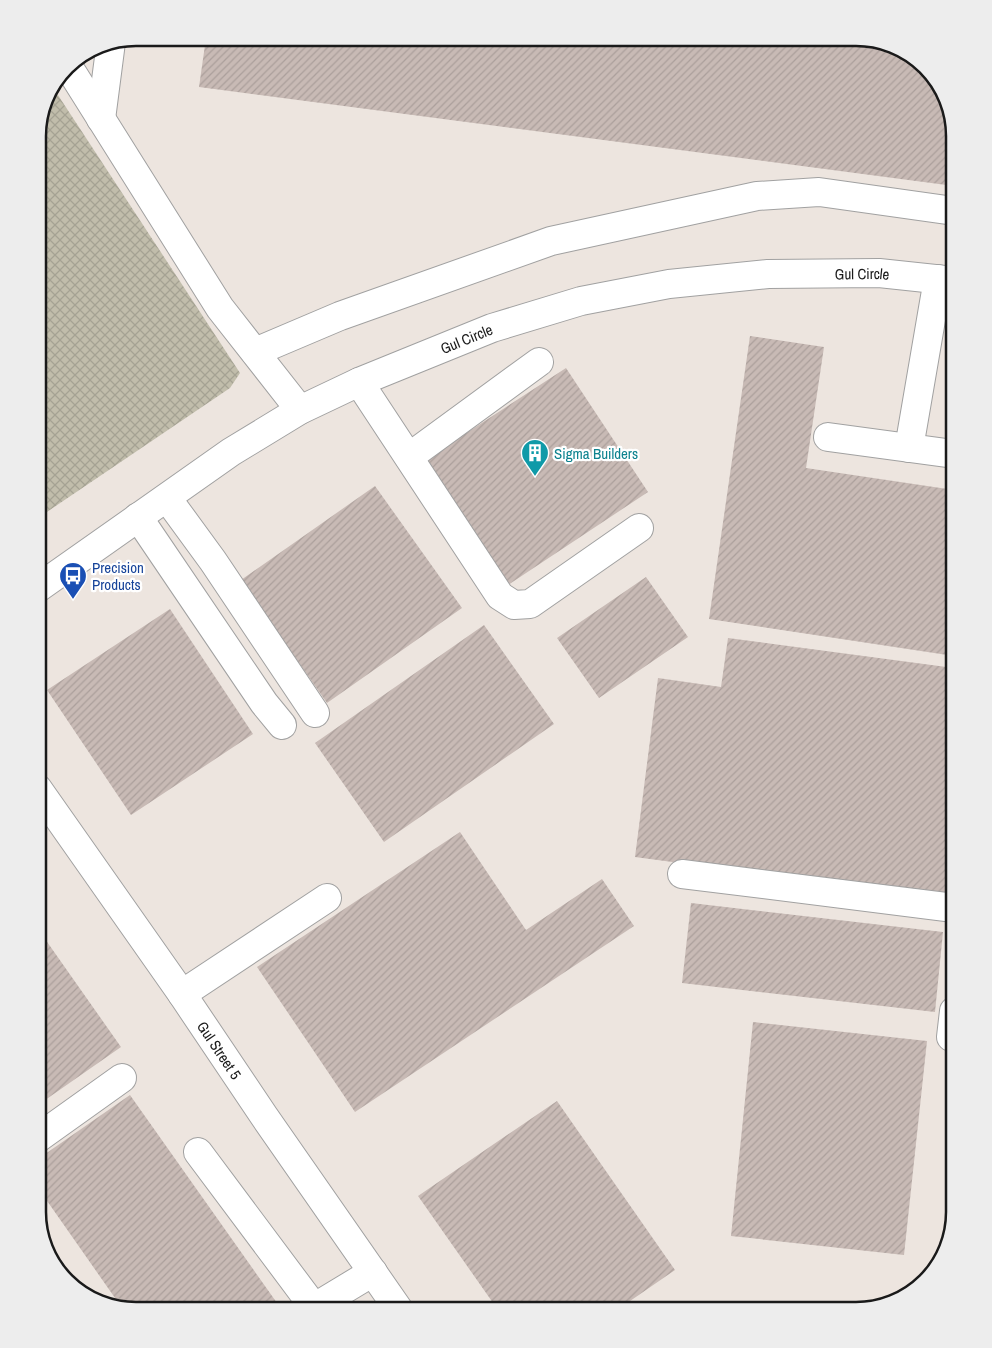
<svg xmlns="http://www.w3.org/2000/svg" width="992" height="1348" viewBox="0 0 992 1348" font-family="'Archivo Narrow',sans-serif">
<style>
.construction{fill:url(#construction-cross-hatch)}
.building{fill:url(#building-hatch)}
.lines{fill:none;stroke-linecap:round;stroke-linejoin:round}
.minor-casing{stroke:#a1a1a1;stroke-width:30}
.minor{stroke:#fff;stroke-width:28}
.labels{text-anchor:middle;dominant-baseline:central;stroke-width:4.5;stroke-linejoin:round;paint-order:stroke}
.street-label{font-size:15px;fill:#1a1a1a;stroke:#fff}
.culture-label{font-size:15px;fill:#0d838f;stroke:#fff;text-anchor:start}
.transit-label{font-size:15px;fill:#164399;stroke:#fff;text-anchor:start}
.rim{fill:none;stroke:#1a1a1a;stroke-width:2.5}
</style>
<defs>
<pattern id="construction-cross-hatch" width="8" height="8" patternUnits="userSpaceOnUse" patternTransform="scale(1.25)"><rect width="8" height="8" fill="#c1bdab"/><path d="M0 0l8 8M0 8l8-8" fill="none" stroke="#a5a293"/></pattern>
<pattern id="building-hatch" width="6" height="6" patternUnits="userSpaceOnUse" patternTransform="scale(1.25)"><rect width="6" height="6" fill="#c8bab5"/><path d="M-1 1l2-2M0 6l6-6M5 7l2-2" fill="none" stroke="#ab9f9b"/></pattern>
</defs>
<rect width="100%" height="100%" fill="#ede5df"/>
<path class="construction" d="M52 86 240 373 230 388 38 518V129L48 93Z"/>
<path class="building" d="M206 38H862L905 51 941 87 954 136V186L199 87Z
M750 336 824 347 806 468 954 490V656L709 619Z
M566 368 648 492 505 587 422 462Z
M375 486 462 608 327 703 241 580Z
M646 577 688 637 599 698 557 638Z
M170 609 253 734 131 815 47 690Z
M484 625 554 724 384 842 315 743Z
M728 638 954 668V847L948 899 635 857 658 678 721 687Z
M460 832 526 930 602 879 634 926 355 1112 257 967Z
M691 903 943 932 935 1012 682 983Z
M38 929 121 1047 38 1105Z
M753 1022 927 1041 904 1255 731 1236Z
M130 1095 282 1310H130L122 1308 38 1188V1159Z
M557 1101 675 1270 617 1310H498L418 1196Z"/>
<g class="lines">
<defs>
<g id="minor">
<path d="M68 66 220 308 300 410"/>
<path d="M101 119 111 42"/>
<path d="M255 352 340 316 551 241 757 196 819 192 954 211"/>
<path d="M359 382 500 596 514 605 530 604 639 528"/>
<path d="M828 437 954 454"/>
<path d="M909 448 938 279"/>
<path d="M409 457 539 362"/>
<path d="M167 498 213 561 315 713"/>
<path d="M138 517 264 703 282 725"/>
<path id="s1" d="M38 588 231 452 300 410 359 382 492 328 581 301 669 284 768 274 879 273 954 281"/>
<path id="s2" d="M38 789 182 994 264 1116 399 1310"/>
<path d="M682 874 954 908"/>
<path d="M182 994 327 898"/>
<path d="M954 1037H951L954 1011"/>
<path d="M38 1138 122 1078"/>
<path d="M198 1152 316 1310"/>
<path d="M315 1307 373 1272"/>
</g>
</defs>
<use href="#minor" class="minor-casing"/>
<use href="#minor" class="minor"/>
</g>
<defs>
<symbol id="building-pin" viewBox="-11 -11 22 30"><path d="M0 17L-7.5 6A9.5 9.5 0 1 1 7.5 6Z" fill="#0f9aa8" stroke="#fff"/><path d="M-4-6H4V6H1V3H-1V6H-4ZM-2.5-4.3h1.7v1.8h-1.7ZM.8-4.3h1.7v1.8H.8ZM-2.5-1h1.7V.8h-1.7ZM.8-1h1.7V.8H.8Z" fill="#fff"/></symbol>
<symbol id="bus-pin" viewBox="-11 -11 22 30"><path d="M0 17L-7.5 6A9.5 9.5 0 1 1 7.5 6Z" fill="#1a4fb4" stroke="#fff"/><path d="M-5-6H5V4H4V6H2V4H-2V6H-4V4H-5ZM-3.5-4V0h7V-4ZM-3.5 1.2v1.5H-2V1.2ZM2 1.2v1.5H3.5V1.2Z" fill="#fff"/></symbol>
</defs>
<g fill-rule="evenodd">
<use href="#building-pin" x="519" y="437" width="32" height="43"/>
<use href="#bus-pin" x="57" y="560" width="32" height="43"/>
</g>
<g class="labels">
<g class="street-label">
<text stroke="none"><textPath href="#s1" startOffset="902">Gul Circle</textPath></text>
<text stroke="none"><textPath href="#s1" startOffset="498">Gul Circle</textPath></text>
<text stroke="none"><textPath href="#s2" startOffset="318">Gul Street 5</textPath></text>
</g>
<g class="culture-label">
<text x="554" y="453">Sigma Builders</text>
</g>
<g class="transit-label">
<text x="92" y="567">Precision<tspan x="92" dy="17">Products</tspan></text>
</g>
</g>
<path d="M0 0H992V1348H0ZM136 46H856A90 90 0 0 1 946 136V1212A90 90 0 0 1 856 1302H136A90 90 0 0 1 46 1212V136A90 90 0 0 1 136 46Z" fill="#ededed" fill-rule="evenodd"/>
<path class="rim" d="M136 46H856A90 90 0 0 1 946 136V1212A90 90 0 0 1 856 1302H136A90 90 0 0 1 46 1212V136A90 90 0 0 1 136 46Z"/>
</svg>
